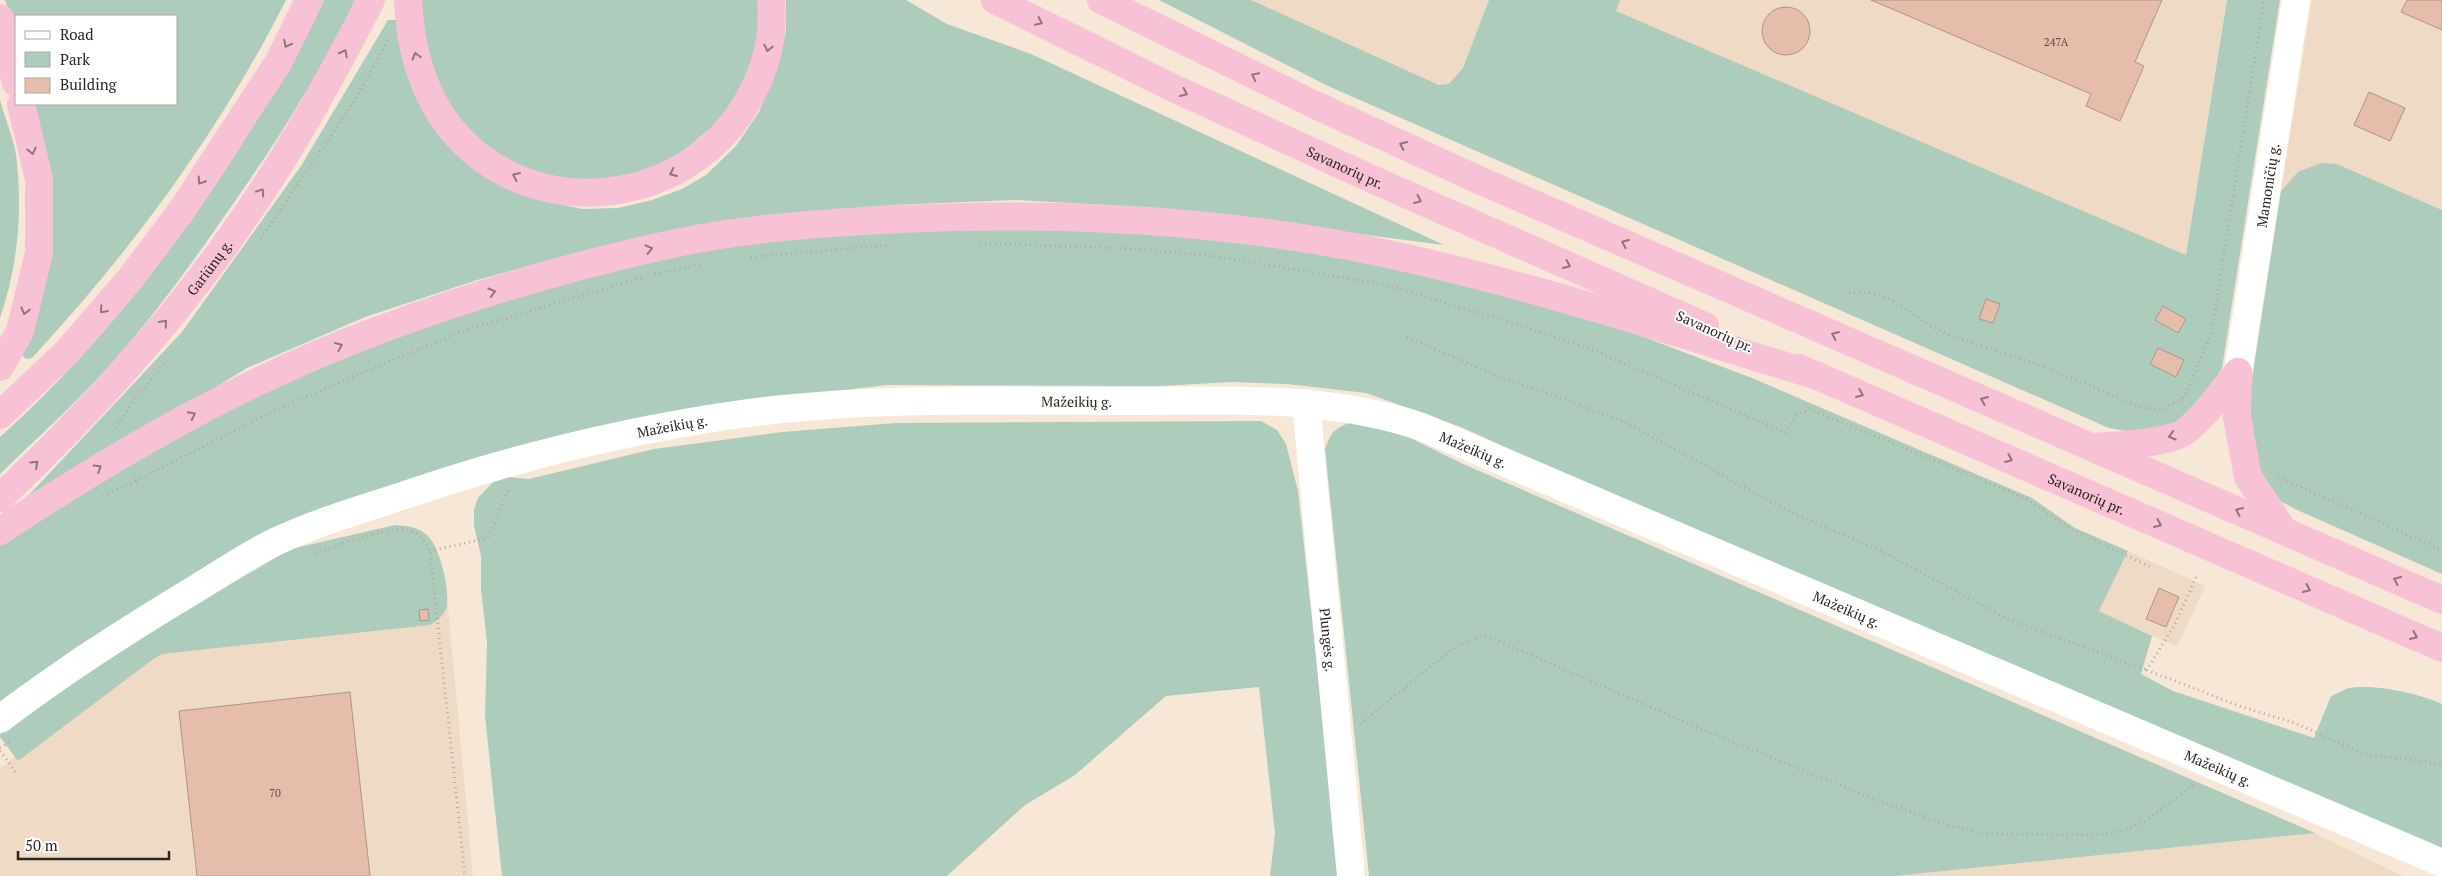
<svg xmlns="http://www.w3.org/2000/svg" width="2442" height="876" viewBox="0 0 2442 876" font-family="'PT Serif',serif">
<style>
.built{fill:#efdbc5}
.green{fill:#adccbc}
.building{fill:#e6bdab;stroke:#aa958c}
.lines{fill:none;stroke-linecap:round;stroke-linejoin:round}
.path{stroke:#b5a99b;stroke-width:3;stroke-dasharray:1 4;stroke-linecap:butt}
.minor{stroke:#fff;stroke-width:28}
.highway{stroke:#f8c2d6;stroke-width:28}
.oneway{stroke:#92747b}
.labels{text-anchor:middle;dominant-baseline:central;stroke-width:4;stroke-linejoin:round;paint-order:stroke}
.number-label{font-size:11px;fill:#5a4c43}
.street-label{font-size:14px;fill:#2c2620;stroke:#fff}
</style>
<rect width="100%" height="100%" fill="#f6e7d6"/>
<path class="built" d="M1251 0H1489L1463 68 1449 84 1439 85Z
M1620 0H2227L2186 255 1616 11Z
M2312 0H2442V210L2337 164 2281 191Z
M360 551 445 575 473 876H0V768L160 648Z
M2128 551 2205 586 2177 647 2099 611Z
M2315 833 2402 876H1896Z"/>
<path class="green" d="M5 0H286C220 131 132 250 32 358L27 359 21 355 33 104H176V16H16V40Z
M324 0H355C319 76 274 146 226 214 190 266 153 317 111 364 76 403 37 438 0 474V437C136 315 240 162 324 0Z
M418 0H762L764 29 731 111 663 168 619 181H573L530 171 489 148 456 116 433 76Z
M786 0H906L947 24 1031 54 1444 245 1159 208 1014 200 893 205 792 213 697 225 591 249 477 280 365 317 247 368 14 511 182 332 301 166 388 20H399L422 99 546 201 582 209 618 208 652 200 682 189 706 175 736 146 759 112 774 75 786 32Z
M1159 0H1251L1439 85 1449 84 1463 68 1489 0H1620L1616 11 2186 255 2227 0H2280L2222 368 2204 397 2181 422 2137 433 2109 428 1328 86Z
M0 100C5 118 13 137 16 155 23 210 18 266 0 318Z
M2321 163 2337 164 2442 210V574L2295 509 2273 497 2261 483 2246 418 2281 191 2298 172Z
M1082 226 1324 252 1426 274 1625 330 1752 378 2032 498 2075 528 2128 551 2099 611 2152 636 2141 674 2173 691 2314 738 2331 696C2336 694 2343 690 2349 688 2374 684 2418 693 2442 704V854L1611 495 1461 427 1366 393 1287 384 1232 382 1159 386 887 385 718 405 182 582 75 648 0 704V545L77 495 261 392 439 320 620 268 728 245 835 230Z
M1261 421 1277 430 1286 444 1298 491 1340 876H1270L1275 833 1259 687 1166 696 1075 775 1025 805 947 876H502L485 716 487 642 481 589V556L474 526V509L478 498 493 482 508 477 529 479 654 449 782 432 896 423Z
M1357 421 1392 429 1463 464 2315 833 1896 876H1369L1325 449C1332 430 1337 426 1357 421Z
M395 525C407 526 419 527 428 536 440 547 451 593 446 609 443 617 436 621 430 625L162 654 152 660 18 761 0 737V734L57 691 110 655 282 554 295 548Z"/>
<path class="building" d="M1871 0H2162L2135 62 2144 66 2120 121 2086 106 2091 94Z
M2407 0H2442V30L2401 12Z
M1762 31a24 24 0 1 1 48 0a24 24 0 1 1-48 0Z
M2369 92 2405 108 2390 141 2354 125Z
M1986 299 2000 304 1993 323 1979 319Z
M2163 306 2186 319 2178 333 2155 320Z
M2158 348 2184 360 2176 377 2150 364Z
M2159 588 2179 597 2166 627 2146 619Z
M428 609 429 620 420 621 419 610Z
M350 692 370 876H197L179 711Z"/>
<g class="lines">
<path class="path" d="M261 239 355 100 388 40
M980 243 1140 249 1213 256 1382 284 1516 324 1595 351 1781 431 1786 432 1797 414 1810 409 2025 498 2071 529 2153 568
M751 257 889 245
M655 274 703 264
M1849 293C1891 287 1913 320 1949 335 1974 344 2000 351 2025 360 2065 374 2103 392 2142 408L2163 409 2182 398 2185 399
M1407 337 1503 378 1621 420 1790 512 1883 552 2010 620 2147 670
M2182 398 2188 390 2212 330 2264 0
M112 432 129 407 164 364
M2278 477 2442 550
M136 481 279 408 460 332 644 277
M103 496 136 481 132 474
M430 551 488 538 509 488
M315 553C337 546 385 527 405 530 417 531 425 540 430 551L465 876
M2196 577 2176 622 2147 670 2239 706 2295 723 2363 754 2423 761 2442 766
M1360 724 1455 647 1484 635 1696 727 1879 801 1952 826 1986 834 2097 835 2125 830 2144 822 2195 783
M0 748 9 742
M0 751 18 775"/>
<g class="minor">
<path id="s1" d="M2238 372 2296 0"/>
<path id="s2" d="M1306 403 1351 876"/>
<path id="s3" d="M0 719C62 672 127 630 194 590 217 576 240 560 265 547 307 525 360 510 405 495 514 458 627 430 741 414 860 398 982 400 1102 401 1208 402 1320 392 1422 427L2442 863"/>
</g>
<g class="highway">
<path d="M408 0C410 41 420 84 443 118 517 225 681 214 746 104 765 72 775 38 771 0"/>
<path id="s4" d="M995 0 1169 86 1374 180 1705 326"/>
<path d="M1101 0 1313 104 1479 180 2442 600"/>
<path d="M0 18 16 83"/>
<path d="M0 367 20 331 39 253V179L21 104"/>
<path id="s5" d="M1799 368 2442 648"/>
<path d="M2238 372 2237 417 2248 477 2283 530"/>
<path d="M0 415 67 352 130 279 182 210 278 63 309 0"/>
<path d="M2095 447C2117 445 2169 444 2186 431 2206 415 2222 391 2238 372"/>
<path id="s6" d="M0 498C85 417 168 328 235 231 287 158 330 80 371 0"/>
<path d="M0 531C119 452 244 380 379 330 474 295 573 265 672 244 739 229 811 224 880 220 1048 211 1218 218 1383 253 1530 284 1672 332 1815 375"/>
</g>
</g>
<defs><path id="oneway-chevron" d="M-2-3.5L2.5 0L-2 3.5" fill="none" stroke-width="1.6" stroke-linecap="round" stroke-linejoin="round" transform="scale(1.25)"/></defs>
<g class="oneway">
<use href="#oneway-chevron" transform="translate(1039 22) rotate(26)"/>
<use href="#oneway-chevron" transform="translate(287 44) rotate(117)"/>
<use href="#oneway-chevron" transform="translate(768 48) rotate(102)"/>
<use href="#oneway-chevron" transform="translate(344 53) rotate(-63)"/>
<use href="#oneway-chevron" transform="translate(416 56) rotate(-106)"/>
<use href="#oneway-chevron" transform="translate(1255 76) rotate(-154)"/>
<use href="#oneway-chevron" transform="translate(1184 93) rotate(25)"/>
<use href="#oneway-chevron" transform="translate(1403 145) rotate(-155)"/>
<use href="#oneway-chevron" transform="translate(32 151) rotate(77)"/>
<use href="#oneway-chevron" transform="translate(673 173) rotate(155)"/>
<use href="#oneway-chevron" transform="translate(516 176) rotate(-157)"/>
<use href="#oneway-chevron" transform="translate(201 181) rotate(123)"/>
<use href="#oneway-chevron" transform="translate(261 192) rotate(-56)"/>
<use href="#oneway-chevron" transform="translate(1418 200) rotate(24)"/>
<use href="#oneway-chevron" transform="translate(1625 243) rotate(-157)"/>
<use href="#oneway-chevron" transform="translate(649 249) rotate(-14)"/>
<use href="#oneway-chevron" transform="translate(1567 265) rotate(24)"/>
<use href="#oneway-chevron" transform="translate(492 292) rotate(-17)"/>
<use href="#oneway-chevron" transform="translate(103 310) rotate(131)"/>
<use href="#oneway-chevron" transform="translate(25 311) rotate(104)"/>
<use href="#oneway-chevron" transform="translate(164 323) rotate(-49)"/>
<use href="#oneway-chevron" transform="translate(1835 335) rotate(-156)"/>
<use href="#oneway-chevron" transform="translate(339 346) rotate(-23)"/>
<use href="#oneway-chevron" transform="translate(1860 394) rotate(23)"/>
<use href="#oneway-chevron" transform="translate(1984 400) rotate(-156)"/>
<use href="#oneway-chevron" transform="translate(192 415) rotate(-27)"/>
<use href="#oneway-chevron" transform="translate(2172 436) rotate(163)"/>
<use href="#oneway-chevron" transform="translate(2009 459) rotate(23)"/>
<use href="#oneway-chevron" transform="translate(35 464) rotate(-43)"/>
<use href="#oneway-chevron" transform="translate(98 468) rotate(-32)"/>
<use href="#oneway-chevron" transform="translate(2239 511) rotate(-156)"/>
<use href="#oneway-chevron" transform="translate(2158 524) rotate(24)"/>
<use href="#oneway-chevron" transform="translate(2397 580) rotate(-156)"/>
<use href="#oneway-chevron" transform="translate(2307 589) rotate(24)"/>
<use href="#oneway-chevron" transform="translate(2414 636) rotate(24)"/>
</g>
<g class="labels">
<g class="number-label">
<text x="2056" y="42">247A</text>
<text x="275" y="793">70</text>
</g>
<g class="street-label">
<text stroke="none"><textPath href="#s4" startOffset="388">Savanorių pr.</textPath></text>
<text stroke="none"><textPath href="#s1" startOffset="189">Mamoničių g.</textPath></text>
<text stroke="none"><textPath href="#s6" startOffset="312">Gariūnų g.</textPath></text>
<text transform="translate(1715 331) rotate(24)">Savanorių pr.</text>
<text stroke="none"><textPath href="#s3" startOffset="1148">Mažeikių g.</textPath></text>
<text stroke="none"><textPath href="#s3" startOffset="742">Mažeikių g.</textPath></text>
<text stroke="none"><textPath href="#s3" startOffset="1552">Mažeikių g.</textPath></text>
<text stroke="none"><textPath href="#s5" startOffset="314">Savanorių pr.</textPath></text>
<text stroke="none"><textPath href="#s3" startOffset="1958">Mažeikių g.</textPath></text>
<text stroke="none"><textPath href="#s2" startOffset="238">Plungės g.</textPath></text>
<text stroke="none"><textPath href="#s3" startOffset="2362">Mažeikių g.</textPath></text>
</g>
</g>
<rect x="15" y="15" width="162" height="90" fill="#ffffff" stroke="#aba8a6"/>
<rect x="25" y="31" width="25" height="8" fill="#ffffff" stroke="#aba8a6"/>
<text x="60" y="40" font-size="15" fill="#2c2620">Road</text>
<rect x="25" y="52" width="25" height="15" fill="#adccbc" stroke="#aba8a6"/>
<text x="60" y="65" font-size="15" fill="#2c2620">Park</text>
<rect x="25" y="78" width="25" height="15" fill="#e6bdab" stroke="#aba8a6"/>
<text x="60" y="90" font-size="15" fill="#2c2620">Building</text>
<path d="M18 851v8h151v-8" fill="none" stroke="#2c2620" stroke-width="2.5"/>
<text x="25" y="851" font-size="15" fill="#2c2620" stroke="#ffffff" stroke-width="4" paint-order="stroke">50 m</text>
</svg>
